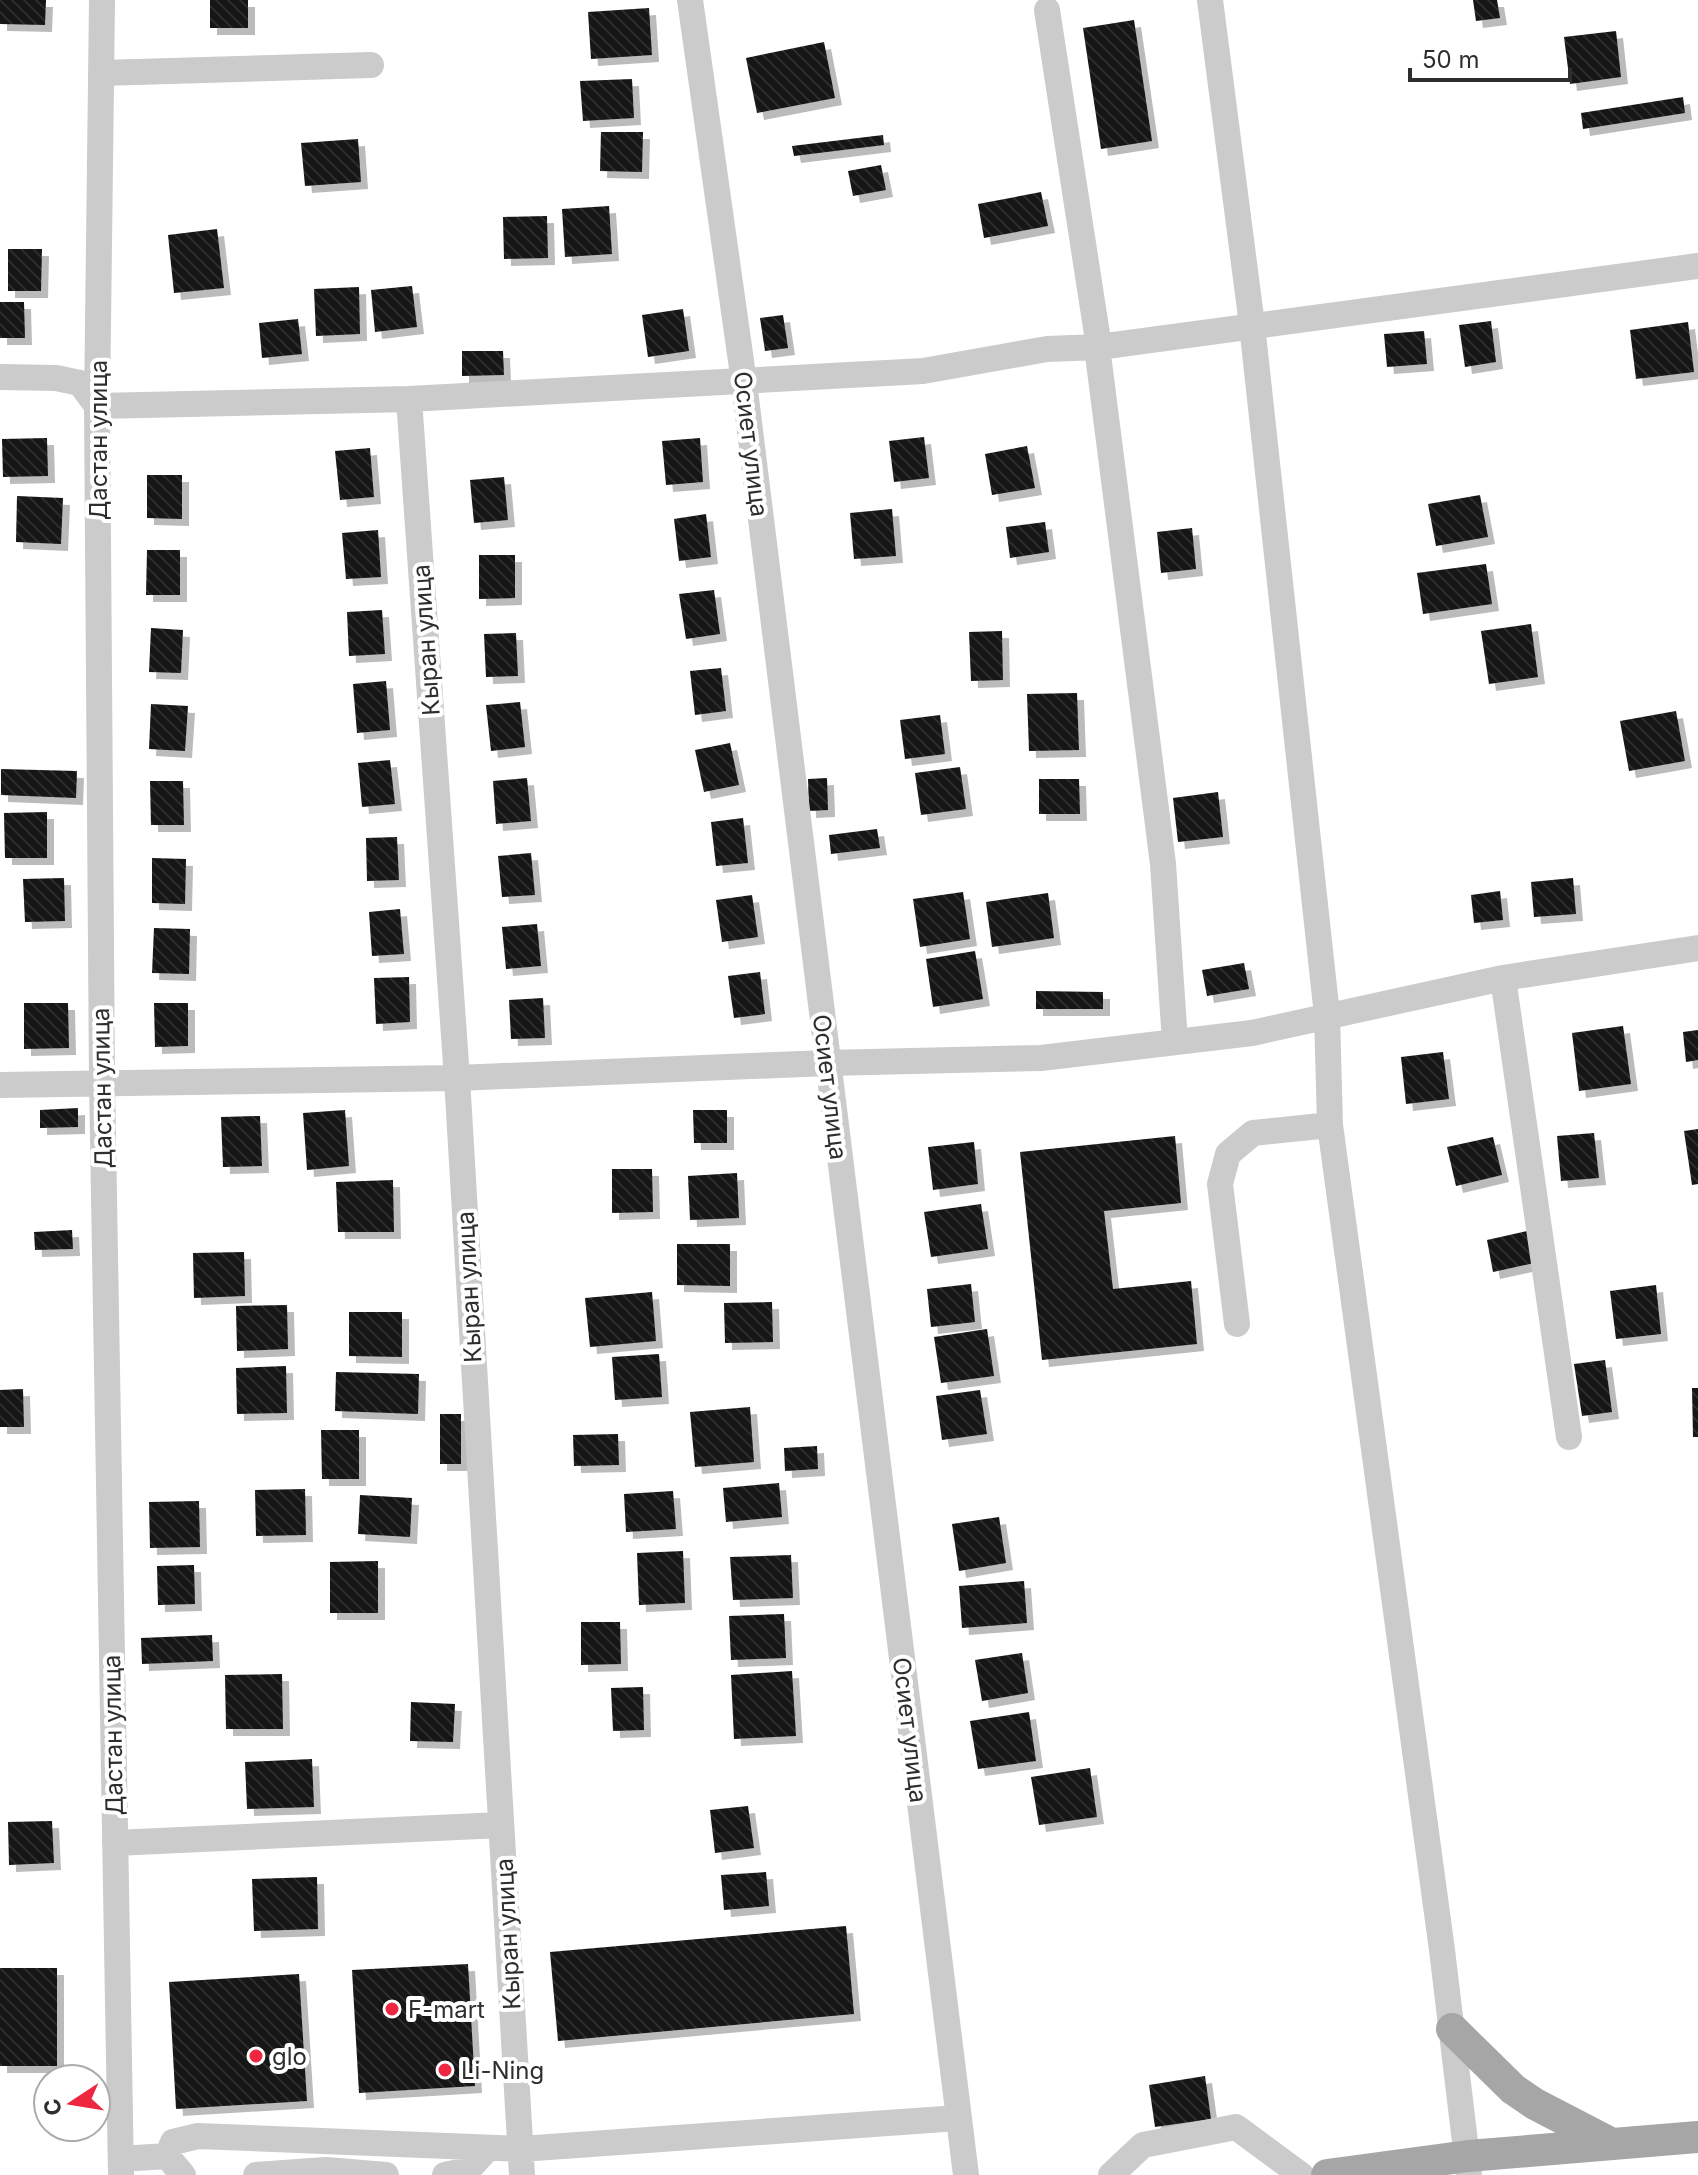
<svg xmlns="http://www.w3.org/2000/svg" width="1698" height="2175" viewBox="0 0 1698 2175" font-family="Inter,sans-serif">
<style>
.building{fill:url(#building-back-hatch);filter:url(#shadow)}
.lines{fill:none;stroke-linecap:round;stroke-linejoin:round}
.minor{stroke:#cbcbcb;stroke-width:26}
.major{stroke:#a6a6a6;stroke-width:32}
.poi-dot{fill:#ef2640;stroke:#fff;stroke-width:3}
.labels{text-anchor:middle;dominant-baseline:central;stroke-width:8;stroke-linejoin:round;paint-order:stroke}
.street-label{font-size:24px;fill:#2e2e2e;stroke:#fff}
.poi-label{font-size:24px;fill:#2e2e2e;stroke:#fff;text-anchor:start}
</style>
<defs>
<pattern id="building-back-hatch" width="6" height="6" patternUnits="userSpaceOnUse" patternTransform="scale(2)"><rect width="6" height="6" fill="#151515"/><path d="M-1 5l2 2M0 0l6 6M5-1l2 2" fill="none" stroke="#2f2f2f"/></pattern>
<filter id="shadow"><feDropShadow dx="7" dy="7" stdDeviation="0" flood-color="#0004"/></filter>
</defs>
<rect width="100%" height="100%" fill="#fff"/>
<path class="building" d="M0 0H46L45 25 0 24Z
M210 0H248V28H210Z
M1473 0H1497L1500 18 1476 21Z
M649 8 652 55 591 59 588 12Z
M1134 20 1152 141 1101 149 1083 28Z
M1616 31 1621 77 1570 84 1564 37Z
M824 42 835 98 757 113 746 58Z
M632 79 634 118 583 121 580 81Z
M1683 97 1685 113 1583 129 1581 113Z
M601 132H643L642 172 600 171Z
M883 135 884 145 794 156 792 146Z
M358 139 361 182 305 186 301 143Z
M881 165 886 190 853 196 848 171Z
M1041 192 1048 226 984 238 978 204Z
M609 206 612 254 565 257 562 209Z
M547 216 548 258 504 259 503 217Z
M217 229 224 288 174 293 168 235Z
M8 249H42L41 291H8Z
M412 286 417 327 375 332 371 290Z
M359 287 360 334 316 336 314 289Z
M0 302H24L25 338H0Z
M683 309 689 351 648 357 642 315Z
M783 315 788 348 765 351 760 318Z
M298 319 302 354 262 358 259 323Z
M1491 321 1496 362 1465 367 1459 325Z
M1688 322 1694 372 1636 379 1630 330Z
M1424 331 1427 364 1387 367 1384 334Z
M462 351H503L504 375 462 376Z
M924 437 929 478 894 482 889 441Z
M47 438 48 476 3 477 2 439Z
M700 438 703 482 666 485 662 441Z
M1027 446 1035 488 992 495 985 454Z
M370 448 374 497 340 500 335 451Z
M147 475H182V519L147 518Z
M504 477 508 520 474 523 470 480Z
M1480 495 1488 537 1436 546 1428 504Z
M17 496 63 498 61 544 16 542Z
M892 509 896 556 854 559 850 513Z
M706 514 711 557 679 561 674 519Z
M1045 522 1049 552 1010 558 1006 527Z
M1192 528 1196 569 1161 573 1157 532Z
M378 530 381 577 346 579 342 533Z
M147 550H180V595H146Z
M479 555H515V598L479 599Z
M1486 564 1492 604 1423 614 1417 573Z
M714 590 720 634 686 639 679 594Z
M382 610 385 654 349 656 347 612Z
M1531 624 1538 677 1489 684 1481 631Z
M151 628 183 630 181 673 149 672Z
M1002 631 1003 680 971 681 969 632Z
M516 633 518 676 486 677 484 634Z
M721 668 726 711 695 715 690 671Z
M386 681 390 730 357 733 353 684Z
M1077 693 1079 750 1029 751 1027 694Z
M520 702 525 747 491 751 486 705Z
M151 704 188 706 185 751 149 749Z
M1676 711 1685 761 1629 771 1620 721Z
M940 715 945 754 905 759 900 720Z
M730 743 739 785 704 792 695 750Z
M390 760 395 804 362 807 358 763Z
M960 767 966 809 921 815 915 773Z
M1 769 77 771 76 798 1 795Z
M527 778 531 821 496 824 493 781Z
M827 778 828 810 809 811 808 779Z
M1039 779H1079L1080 814H1039Z
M150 781H183L184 825H151Z
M1218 792 1223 837 1178 842 1173 798Z
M47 812V858H5L4 813Z
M743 818 748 863 716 866 711 822Z
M877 829 880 848 831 854 829 835Z
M397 837 399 880 367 881 366 838Z
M531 853 535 895 502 897 498 856Z
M152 858 186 859 185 904 152 903Z
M64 878 65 921 25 922 23 879Z
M1573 878 1576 914 1534 917 1531 882Z
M1500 891 1503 920 1474 923 1471 895Z
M963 892 970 939 920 947 913 899Z
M1048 893 1054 938 992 947 986 902Z
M752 895 758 937 722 942 716 900Z
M400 909 404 954 372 956 369 912Z
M537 924 541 966 506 969 502 927Z
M154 928 190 929 189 974 152 973Z
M975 951 983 999 933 1007 926 959Z
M1244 963 1249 989 1207 996 1202 970Z
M760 972 765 1014 734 1018 728 976Z
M409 977 410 1022 376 1024 374 978Z
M1036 991 1103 992V1009H1036Z
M543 998 545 1038 511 1039 509 1000Z
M24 1003H68L69 1048 24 1049Z
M154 1003H188V1046L155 1047Z
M1623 1026 1631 1084 1579 1091 1572 1033Z
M1698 1030V1060L1686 1062 1683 1032Z
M1443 1052 1449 1099 1406 1104 1401 1057Z
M78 1108V1127L40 1128V1110Z
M345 1110 349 1166 307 1170 303 1113Z
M693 1110H727V1143H694Z
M260 1116 262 1166 223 1167 221 1117Z
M1698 1129V1184L1692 1185 1684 1131Z
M1594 1133 1599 1178 1561 1181 1557 1136Z
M1175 1136 1181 1203 1104 1211 1113 1289 1191 1281 1197 1344 1042 1360 1020 1152Z
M1493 1137 1502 1175 1456 1186 1447 1147Z
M974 1142 978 1184 933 1190 928 1147Z
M612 1169H652L653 1212 612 1213Z
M737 1173 739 1218 690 1220 688 1176Z
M393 1180 394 1232H338L336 1182Z
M981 1204 988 1249 931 1257 924 1212Z
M72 1230 73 1249 35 1250 34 1232Z
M1532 1230 1539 1262 1493 1272 1487 1240Z
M677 1244H730V1286L677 1285Z
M244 1252 245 1296 194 1298 193 1253Z
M971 1284 975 1322 931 1327 927 1289Z
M1656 1285 1661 1334 1616 1339 1610 1291Z
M652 1292 656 1341 590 1347 585 1298Z
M772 1302 773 1342 725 1343 724 1303Z
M287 1305 288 1349 237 1351 236 1306Z
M349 1312H402V1357L349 1356Z
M987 1329 994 1376 941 1383 934 1337Z
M659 1354 662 1397 615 1400 612 1357Z
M1605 1360 1612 1412 1582 1416 1574 1364Z
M286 1366 287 1413 237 1414 236 1368Z
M336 1372 419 1374 418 1414 335 1411Z
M1692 1388H1698V1437H1693Z
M23 1389 24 1427H0V1390Z
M980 1390 987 1434 942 1440 936 1396Z
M750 1407 754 1462 695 1467 690 1412Z
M440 1414H461V1464H440Z
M321 1430H359V1479H322Z
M618 1434 619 1465 574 1466 573 1435Z
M817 1446 818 1469 785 1471 784 1448Z
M779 1483 782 1517 726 1522 723 1488Z
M305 1489 306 1535 256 1536 255 1490Z
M673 1491 676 1529 626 1532 624 1494Z
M360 1495 412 1498 410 1537 358 1534Z
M199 1501 200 1547 150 1548 149 1502Z
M999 1517 1006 1563 959 1571 952 1524Z
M683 1551 685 1603 639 1605 637 1553Z
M791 1555 793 1598 733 1600 730 1557Z
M378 1561V1613H330V1562Z
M194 1565 195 1604 158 1605 157 1566Z
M1024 1581 1027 1623 962 1628 959 1586Z
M784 1614 786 1658 731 1660 729 1616Z
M581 1622H620L621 1664 581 1665Z
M212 1635 213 1661 142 1664 141 1638Z
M1022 1653 1028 1693 982 1701 975 1660Z
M792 1671 796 1736 734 1739 731 1675Z
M282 1674 283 1729H226L225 1675Z
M643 1687 644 1730 613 1731 611 1688Z
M411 1702 455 1704 453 1742 410 1741Z
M1029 1712 1036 1761 978 1769 970 1721Z
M312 1759 314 1807 247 1809 245 1762Z
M1090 1768 1097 1817 1039 1825 1031 1777Z
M748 1806 754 1848 715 1853 710 1810Z
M52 1821 54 1863 9 1865 8 1822Z
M766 1872 769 1906 724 1910 721 1875Z
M317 1877 318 1929 254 1931 252 1879Z
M846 1926 854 2014 558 2041 550 1952Z
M468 1964 475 2086 359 2093 352 1970Z
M0 1968H57V2066H0Z
M299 1974 307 2101 176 2109 169 1982Z
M1205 2076 1211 2119 1155 2127 1149 2085Z"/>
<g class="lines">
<path class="minor" d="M102 0 97 406 102 1081 121 2175
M690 0 744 382 966 2175
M1210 0 1252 325 1327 1015 1330 1125 1442 1950 1469 2175
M1047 10 1099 347
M101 73 371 65
M1097 347 1163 864 1175 1042
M0 377 56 378 80 383 97 406 409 399 923 371 1047 349 1099 347 1698 266
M409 399 457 1078 522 2175
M1503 978 1569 1437
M0 1085 457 1078 827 1063 1041 1058 1252 1033 1503 978 1698 948
M1237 1324 1220 1184 1228 1154 1253 1133 1330 1125
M115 1843 501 1825
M121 2159 167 2156
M326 2170 386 2175
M183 2175 167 2156 173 2142 198 2136 521 2149 958 2118
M256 2175 326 2170 327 2175
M445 2175 468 2170 488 2148
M1111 2175 1143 2145 1236 2127 1301 2175"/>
<path class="major" d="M1452 2029 1513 2089 1535 2104 1612 2144
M1327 2175 1468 2156 1698 2137"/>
</g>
<g class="poi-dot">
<circle cx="392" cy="2009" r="8"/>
<circle cx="256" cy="2056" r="8"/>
<circle cx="445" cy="2070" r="8"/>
</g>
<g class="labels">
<g class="street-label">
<text transform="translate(98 440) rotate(-90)">Дастан улица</text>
<text transform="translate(751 444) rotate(83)">Осиет улица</text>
<text transform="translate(426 640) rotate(-94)">Кыран улица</text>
<text transform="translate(830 1087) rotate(83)">Осиет улица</text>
<text transform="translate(102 1088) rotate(-91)">Дастан улица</text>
<text transform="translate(469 1287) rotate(-93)">Кыран улица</text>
<text transform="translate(910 1730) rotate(83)">Осиет улица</text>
<text transform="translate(113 1735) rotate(-91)">Дастан улица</text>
<text transform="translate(508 1934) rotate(-93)">Кыран улица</text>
</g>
<g class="poi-label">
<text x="408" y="2009">F-mart</text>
<text x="272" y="2056">glo</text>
<text x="461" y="2070">Li-Ning</text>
</g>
</g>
<g transform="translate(72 2103) rotate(258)"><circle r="38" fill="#ffffff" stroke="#ababab" stroke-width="2"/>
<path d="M0-6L14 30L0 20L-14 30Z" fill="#ef2640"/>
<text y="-12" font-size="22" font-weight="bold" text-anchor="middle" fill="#2e2e2e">С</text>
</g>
<path d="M1410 68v12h160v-12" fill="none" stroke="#2e2e2e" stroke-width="4"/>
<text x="1422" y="68" font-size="24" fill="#2e2e2e" stroke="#ffffff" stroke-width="6" paint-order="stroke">50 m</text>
</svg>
